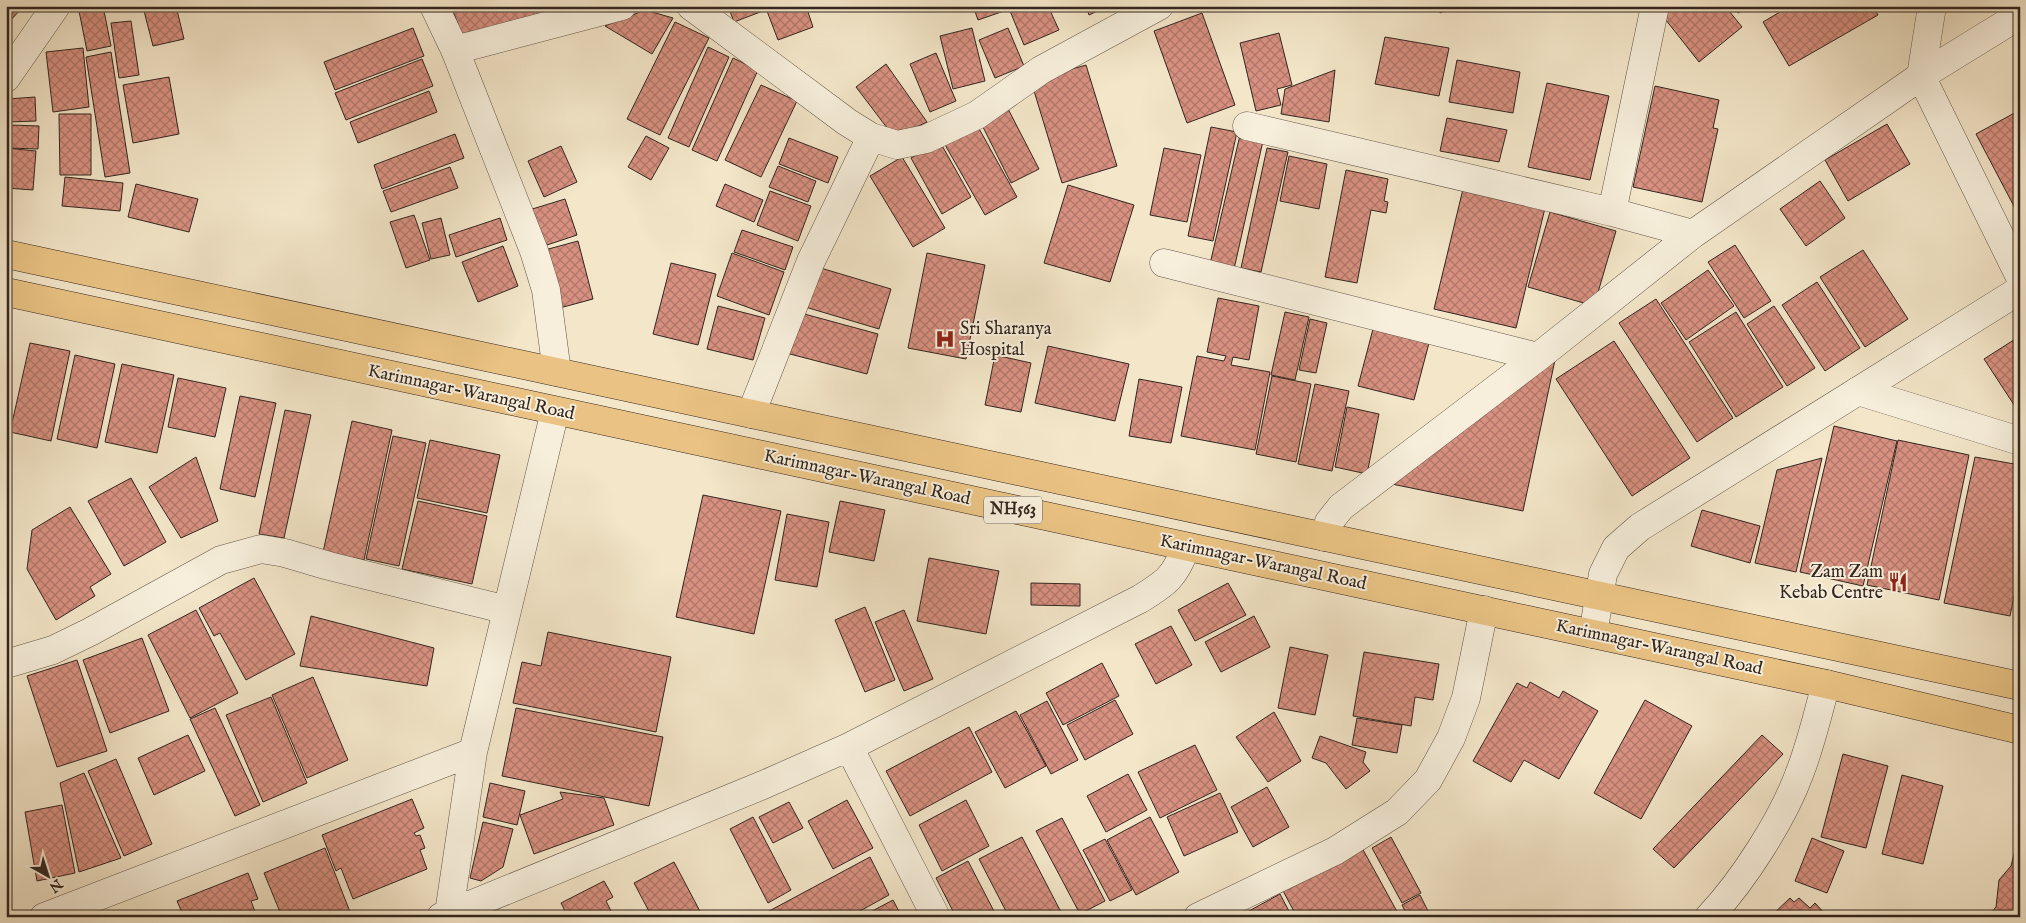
<svg xmlns="http://www.w3.org/2000/svg" width="2026" height="923" viewBox="0 0 2026 923" font-family="'IM FELL English',serif">
<style>
.building{fill:url(#building-cross-hatch);stroke:#33261f}
.lines{fill:none;stroke-linecap:round;stroke-linejoin:round}
.minor-casing{stroke:#63564a;stroke-width:29}
.tertiary-casing{stroke:#63564a;stroke-width:29}
.trunk-casing{stroke:#33261f;stroke-width:29}
.minor{stroke:#f7efdc;stroke-width:28}
.tertiary{stroke:#f7efdc;stroke-width:28}
.trunk{stroke:#eac384;stroke-width:28}
.labels{text-anchor:middle;dominant-baseline:central;stroke-width:4;stroke-linejoin:round;paint-order:stroke}
.shield{fill:#f7efdc;stroke:#6e6258;stroke-width:1}
.shield-label{font-size:16px;font-weight:bold;fill:#33261f}
.poi-label{font-size:18px;fill:#33261f;stroke:#f7efdc;text-anchor:start}
.street-label{font-size:18px;fill:#33261f;stroke:#f7efdc}
</style>
<defs>
<pattern id="building-cross-hatch" width="8" height="8" patternUnits="userSpaceOnUse" patternTransform="scale(1.25)"><rect width="8" height="8" fill="#d89181"/><path d="M0 0l8 8M0 8l8-8" fill="none" stroke="#b07669"/></pattern>
</defs>
<rect width="100%" height="100%" fill="#f3e6c9"/>
<filter id="stains"><feTurbulence type="fractalNoise" baseFrequency=".004" numOctaves="4"/><feColorMatrix values="0 0 0 0 .2 0 0 0 0 .09 0 0 0 0 .02 0 0 0 .5 -.17"/></filter>
<radialGradient id="worn" r=".72"><stop offset=".6" stop-color="#630" stop-opacity="0"/><stop offset="1" stop-color="#630" stop-opacity=".3"/></radialGradient>
<path class="building" d="M6 6H24L7 24Z
M78 6H103L111 46 87 51Z
M140 6H157L142 10Z
M165 6H176L184 39 153 46 144 11Z
M451 6H553L557 15 463 37Z
M728 6H776L734 22Z
M782 6H806L813 27 778 40 767 11Z
M973 6H1003L1004 11 978 20Z
M1008 6H1048L1059 30 1024 45Z
M1086 6H1108L1089 15Z
M1438 6H1455L1440 13Z
M1663 6H1725L1742 27 1699 62 1658 10Z
M1734 6H1751L1738 13Z
M1790 6H1873L1878 15 1789 66 1763 22Z
M645 10 673 18 652 54 605 26Z
M1202 13 1235 105 1187 123 1154 31Z
M131 21 139 75 119 78 111 23Z
M675 22 709 38 660 135 627 119Z
M413 28 424 56 335 90 324 62Z
M972 28 985 81 953 89 940 36Z
M1008 28 1024 66 995 78 979 40Z
M1279 33 1292 85 1277 89 1281 105 1256 111 1240 43Z
M2020 34V47L2015 37Z
M1385 37 1449 48 1439 96 1375 84Z
M708 47 729 57 689 147 668 138Z
M83 48 89 107 53 112 46 52Z
M111 52 130 173 105 177 86 57Z
M936 53 956 101 930 112 910 64Z
M733 58 758 70 717 161 692 150Z
M422 59 433 86 346 120 335 93Z
M1457 60 1520 72 1513 113 1449 102Z
M886 64 927 122 894 137 856 87Z
M1086 65 1117 166 1062 183 1031 81Z
M1335 70 1329 122 1281 114 1285 89Z
M169 77 179 134 133 143 123 85Z
M1547 83 1609 96 1590 180 1528 167Z
M761 85 797 101 761 177 725 160Z
M1655 86 1719 100 1713 128 1718 129 1702 202 1633 187Z
M429 91 437 112 358 143 350 122Z
M35 97 36 121 8 122V99Z
M1005 103 1039 169 1011 183 978 117Z
M2020 110V210L2017 212 1976 134Z
M59 114H91V175H60Z
M1447 118 1507 130 1499 162 1440 151Z
M1887 124 1910 164 1848 201 1825 160Z
M10 125 39 126 38 149 9 148Z
M977 125 1017 197 985 215 944 143Z
M1211 127 1237 132 1213 241 1188 236Z
M455 134 464 158 382 189 374 165Z
M1240 135 1263 141 1234 269 1210 264Z
M646 136 669 148 651 180 628 167Z
M789 138 838 157 828 183 779 164Z
M940 142 971 197 942 214 911 158Z
M561 146 577 182 544 197 528 161Z
M6 148 36 151 33 190 6 188Z
M1164 148 1201 155 1187 222 1150 215Z
M1267 148 1288 152 1261 272 1241 268Z
M1289 156 1327 164 1319 209 1280 201Z
M902 157 945 228 913 247 870 176Z
M778 166 816 181 808 202 769 187Z
M450 167 458 188 391 212 383 191Z
M1346 170 1388 179 1384 201 1388 202 1386 213 1371 210 1357 283 1325 277Z
M65 177 123 183 120 211 62 206Z
M1820 181 1845 218 1806 246 1780 209Z
M136 184 198 199 189 232 128 217Z
M725 184 763 200 754 222 716 206Z
M1068 185 1134 205 1110 282 1044 263Z
M1464 185 1546 204 1516 328 1434 309Z
M770 191 811 206 798 241 757 225Z
M565 199 577 235 541 247 529 210Z
M1550 212 1616 231 1594 306 1528 287Z
M414 215 430 260 406 268 390 222Z
M441 218 450 255 431 259 422 223Z
M500 218 507 240 456 257 449 235Z
M742 230 793 247 785 270 734 252Z
M578 241 593 299 556 309 541 251Z
M1735 245 1771 301 1744 318 1708 262Z
M503 246 518 286 478 302 462 262Z
M1863 250 1908 319 1865 347 1820 277Z
M732 253 784 272 769 315 717 296Z
M927 253 985 265 966 359 908 348Z
M671 263 716 274 698 345 653 334Z
M814 266 891 289 879 329 802 306Z
M1708 270 1734 306 1686 340 1661 303Z
M1817 282 1860 348 1825 371 1782 305Z
M1218 298 1259 306 1249 360 1233 357 1231 365 1270 372 1255 450 1181 436 1197 356 1224 361 1226 356 1207 352Z
M1656 299 1733 418 1697 442 1619 323Z
M718 306 765 318 753 360 707 349Z
M1774 306 1815 368 1787 386 1747 324Z
M797 312 878 334 867 374 786 353Z
M1285 312 1309 317 1295 380 1271 375Z
M1736 312 1783 387 1736 417 1689 342Z
M1310 319 1327 323 1316 373 1299 370Z
M1373 329 1429 343 1414 400 1358 386Z
M2020 336V414L1984 359Z
M1614 341 1690 458 1632 496 1556 379Z
M30 343 70 351 51 441 10 432Z
M1048 346 1129 364 1115 421 1035 403Z
M75 355 115 364 97 448 57 439Z
M995 355 1031 363 1021 412 985 405Z
M1555 360 1523 511 1387 483Z
M122 364 174 375 157 453 105 442Z
M1272 376 1311 384 1296 462 1256 454Z
M178 378 226 388 215 437 168 427Z
M1139 379 1182 387 1171 443 1129 436Z
M1315 384 1349 391 1332 471 1298 464Z
M240 396 276 403 255 497 220 489Z
M1347 407 1379 414 1367 474 1335 467Z
M285 410 311 415 284 538 259 534Z
M352 421 392 430 364 560 323 552Z
M1834 426 1897 441 1863 586 1800 572Z
M393 436 426 443 399 566 366 559Z
M430 440 500 455 487 513 417 498Z
M1898 440 1969 455 1939 600 1867 585Z
M196 457 218 521 181 538 149 487Z
M1975 457 2020 465V567L2010 616 1944 603Z
M1822 458 1796 572 1755 563 1777 470Z
M131 478 166 542 124 566 88 501Z
M703 495 781 511 754 634 676 617Z
M418 501 487 516 472 584 402 569Z
M840 501 885 510 874 561 829 552Z
M70 507 111 574 90 587 95 596 56 620 27 569 32 530Z
M1702 510 1760 526 1750 563 1691 546Z
M787 514 829 522 817 587 775 580Z
M929 558 999 571 986 634 917 621Z
M254 578 295 654 246 680 220 633 214 636 199 608Z
M1031 583 1080 584V606L1031 605Z
M1228 583 1246 615 1195 641 1178 610Z
M865 607 895 680 865 692 835 620Z
M196 610 238 693 190 718 148 635Z
M904 610 933 679 904 691 875 622Z
M311 616 434 648 427 686 300 666Z
M1254 616 1270 647 1221 672 1205 642Z
M1171 626 1192 665 1156 684 1135 644Z
M548 632 671 657 656 732 513 703 522 662 541 666Z
M142 638 169 711 110 733 83 660Z
M1290 647 1328 655 1315 715 1278 708Z
M1364 652 1439 664 1433 700 1415 697 1411 726 1353 716Z
M77 660 107 751 57 767 27 676Z
M1102 663 1119 696 1063 725 1046 693Z
M313 677 348 760 307 778 272 695Z
M1530 682 1559 698 1563 691 1598 711 1559 779 1524 760 1511 782 1473 761 1517 683 1527 688Z
M271 697 307 783 263 802 226 715Z
M1115 700 1133 734 1085 760 1067 725Z
M1645 700 1692 726 1641 819 1594 793Z
M1047 701 1078 760 1051 774 1020 715Z
M215 708 260 805 235 816 190 719Z
M516 708 663 737 649 806 502 776Z
M1016 711 1046 766 1005 788 975 732Z
M1274 712 1301 761 1268 782 1236 737Z
M1357 718 1402 725 1397 753 1352 745Z
M969 727 992 772 910 816 886 771Z
M188 735 205 771 154 795 138 758Z
M1762 735 1783 754 1674 868 1653 849Z
M1320 736 1366 752 1363 762 1370 771 1346 789 1326 763 1312 758Z
M1195 745 1217 790 1160 818 1138 772Z
M1843 754 1888 766 1866 848 1821 837Z
M116 759 152 844 124 856 88 771Z
M84 773 121 858 79 872 60 783Z
M1128 774 1147 810 1106 832 1087 796Z
M1902 775 1943 786 1923 864 1882 854Z
M490 783 525 791 517 825 483 817Z
M1267 787 1289 827 1253 847 1231 807Z
M560 792 604 798 614 825 534 854 520 815 563 799Z
M1220 793 1238 832 1184 856 1167 817Z
M412 799 424 828 414 833 416 836 420 835 425 848 420 850 427 869 353 899 341 868 336 871 322 835Z
M847 800 873 848 833 869 808 821Z
M966 800 989 846 942 871 919 825Z
M789 802 803 828 773 843 759 817Z
M62 805 75 873 37 881 25 812Z
M753 817 791 890 768 903 730 829Z
M1150 817 1179 872 1136 895 1107 840Z
M1062 818 1105 901 1080 914 1036 831Z
M483 822 513 829 503 867 481 881 470 878Z
M2020 830V904L2009 917H1988L1996 907 1999 880 2011 866Z
M1022 837 1062 914 1057 917H1009L979 859Z
M1391 837 1421 893 1402 903 1372 848Z
M1812 838 1844 851 1827 893 1795 881Z
M1105 839 1132 890 1110 901 1083 850Z
M1361 846 1400 917H1297L1282 889Z
M325 848 352 917H282L264 873Z
M870 857 889 895 849 917H758Z
M968 861 997 917H956L936 878Z
M674 862 703 917H652L634 883Z
M248 873 258 899 251 901 257 917H184L177 901Z
M604 881 613 897 606 901 614 917H568L561 903Z
M1280 894 1292 917H1238Z
M1420 895 1431 917H1408L1402 905Z
M1790 898 1794 902 1799 898 1810 908 1815 903 1828 917H1770Z
M893 900 902 917H861Z"/>
<g class="lines">
<defs>
<path id="minor" d="M434 6 455 50 534 251 546 290 557 372
M691 6 847 122 871 137 897 145 926 139 977 115 1041 70 1159 6
M1932 6 1921 76 2020 277
M455 50 622 6
M6 78 56 6
M1247 126 1612 212 1693 234
M1612 212 1655 6
M1164 263 1538 357
M1858 391 2020 441
M751 414 811 261 871 137
M1324 537 1329 522 1341 507 1538 357 1693 234 1921 76 2020 15
M6 664 53 650 90 632 221 560 261 549 285 553 329 566 507 610
M849 747 936 917
M449 913 473 752 555 411
M44 917 473 752
M441 917 763 785 849 747 1140 599C1166 583 1175 577 1186 547
M1198 917 1335 851 1397 812 1428 780 1451 738 1466 698 1484 610
M1709 917C1743 881 1783 819 1800 772 1811 744 1818 713 1826 684"/>
<path id="tertiary" d="M1593 634 1603 574 1616 548 1640 527 2020 290"/>
<path id="trunk" d="M6 254 2020 686
M6 292 1593 634 1826 684 2020 730"/>
</defs>
<use href="#minor" class="minor-casing"/>
<use href="#tertiary" class="tertiary-casing"/>
<use href="#trunk" class="trunk-casing"/>
<use href="#minor" class="minor"/>
<use href="#tertiary" class="tertiary"/>
<use href="#trunk" class="trunk"/>
</g>
<defs>
<symbol id="hospital-bare" viewBox="-9 -9 18 18"><path d="M-5-5h3v3.5h4V-5h3V5h-3V1.5h-4V5h-3Z" fill="#8f2418" stroke="#f7efdc" stroke-width="2.5" paint-order="stroke"/></symbol>
<symbol id="restaurant-bare" viewBox="-9 -9 18 18"><path d="M-5-6h1v4h1v-4h1v4h1v-4h1v5L-1.5 .5V6h-2V.5L-5-1ZM5-6V6H3V1.5H1.5Q1.5-4 5-6Z" fill="#8f2418" stroke="#f7efdc" stroke-width="2.5" paint-order="stroke"/></symbol>
</defs>
<g fill-rule="evenodd">
<use href="#hospital-bare" x="931" y="325" width="28" height="28"/>
<use href="#restaurant-bare" x="1884" y="568" width="28" height="28"/>
</g>
<g class="labels">
<rect class="shield" x="984" y="496.5" width="58" height="27" rx="4"/>
<g class="shield-label">
<text x="1013" y="510">NH563</text>
</g>
<g class="poi-label">
<text x="960" y="329">Sri Sharanya<tspan x="960" dy="21">Hospital</tspan></text>
<text x="1883" y="572" text-anchor="end">Zam Zam<tspan x="1883" dy="21">Kebab Centre</tspan></text>
</g>
<g class="street-label">
<text transform="translate(471 393) rotate(12)">Karimnagar-Warangal Road</text>
<text transform="translate(867 478) rotate(12)">Karimnagar-Warangal Road</text>
<text transform="translate(1263 563) rotate(12)">Karimnagar-Warangal Road</text>
<text transform="translate(1659 648) rotate(12)">Karimnagar-Warangal Road</text>
</g>
</g>
<rect width="2026" height="923" fill="none" stroke="#f3e6c9" stroke-width="25"/>
<rect x="8" y="8" width="2011" height="908" fill="none" stroke="#33261f" stroke-width="2.5"/>
<rect x="12" y="12" width="2001" height="898" fill="none" stroke="#33261f"/>
<g transform="translate(48 876) rotate(141)" stroke="#f7efdc" stroke-width="4" paint-order="stroke">
<path d="M0-4L9 19L0 12L-9 19Z" fill="#33261f"/>
<text y="-8" font-size="14" font-weight="bold" text-anchor="middle" fill="#33261f">N</text>
</g>
<rect width="100%" height="100%" filter="url(#stains)"/>
<rect width="100%" height="100%" fill="url(#worn)"/>
</svg>
